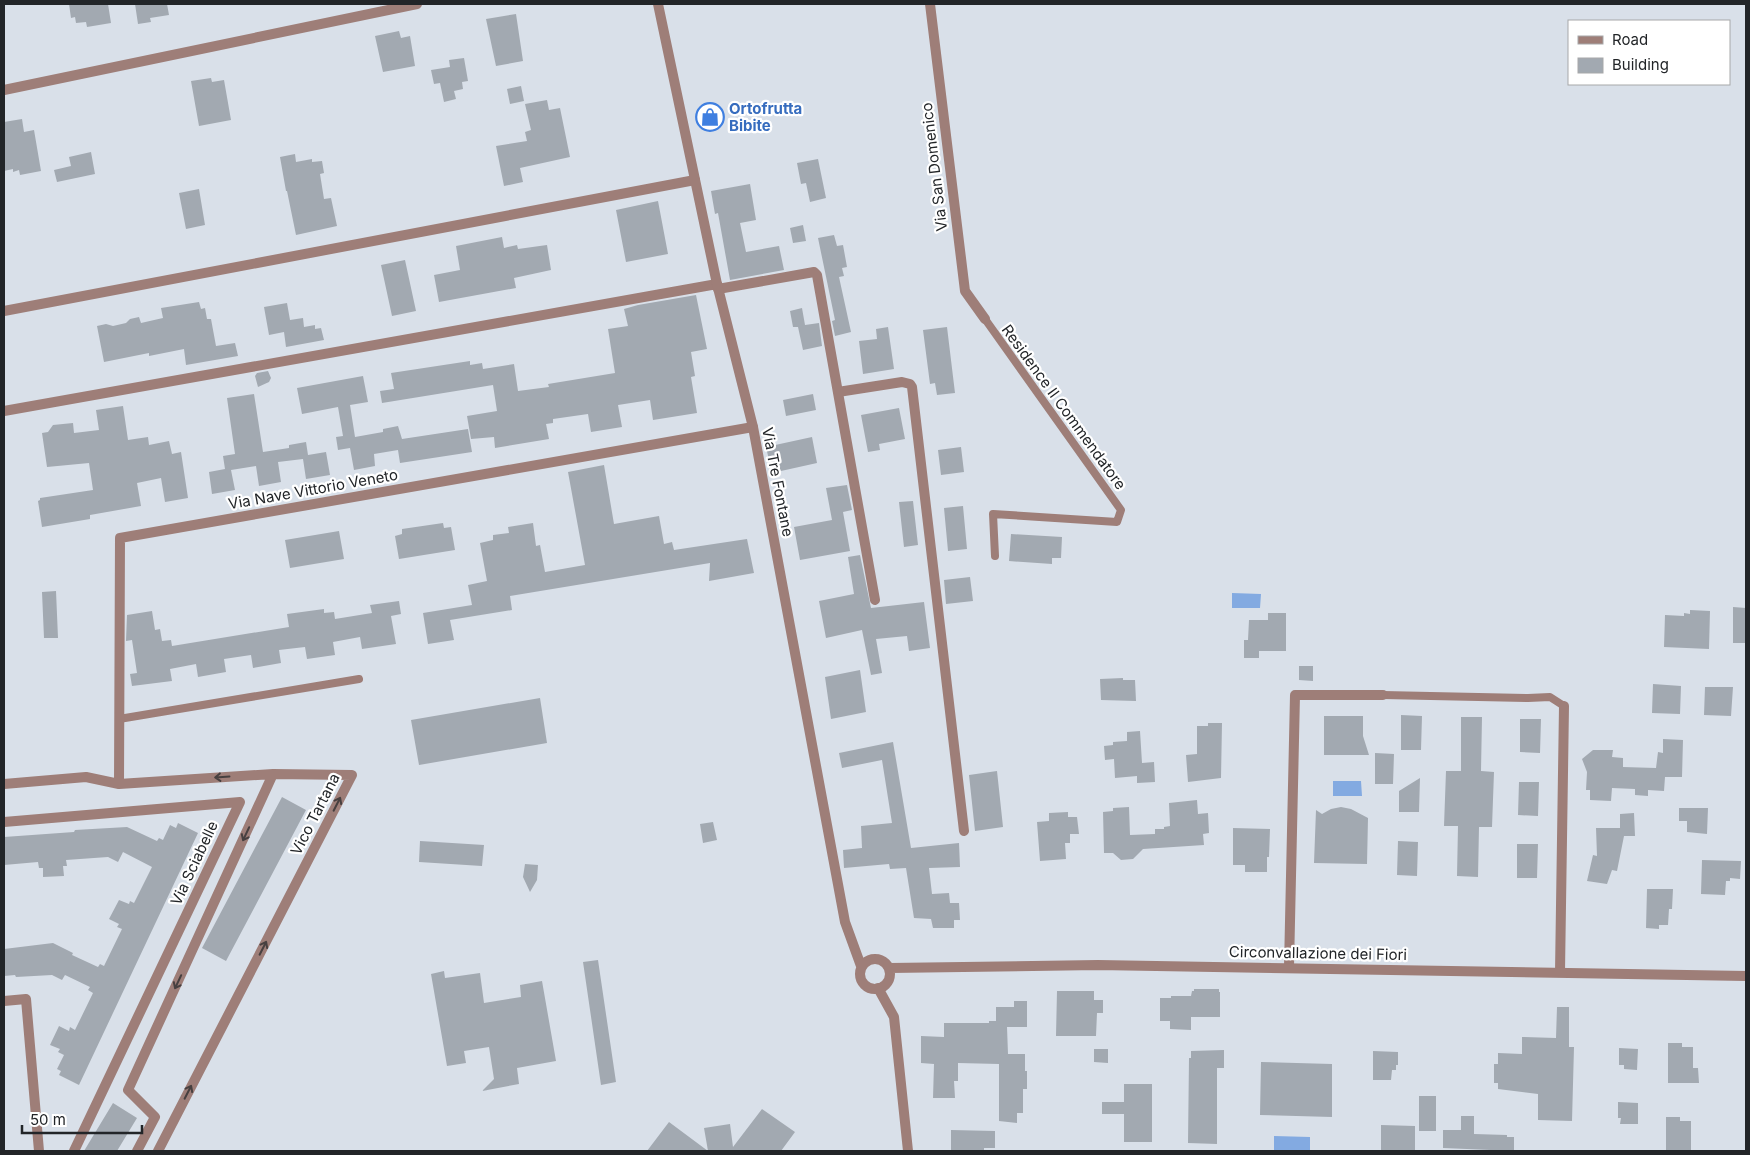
<svg xmlns="http://www.w3.org/2000/svg" width="1750" height="1155" viewBox="0 0 1750 1155" font-family="Inter,sans-serif">
<style>
.water{fill:#83aae1}
.building{fill:#a2a9b1}
.lines{fill:none;stroke-linecap:round;stroke-linejoin:round}
.service{stroke:#9e7e78;stroke-width:8}
.minor{stroke:#9e7e78;stroke-width:10}
.tertiary{stroke:#9e7e78;stroke-width:10}
.oneway{stroke:#474040}
.labels{text-anchor:middle;dominant-baseline:central;stroke-width:4.5;stroke-linejoin:round;paint-order:stroke}
.shop-label{font-size:15px;font-weight:bold;fill:#366cbe;stroke:#fff;text-anchor:start}
.street-label{font-size:15px;fill:#222528;stroke:#fff}
</style>
<rect width="100%" height="100%" fill="#d9e0e9"/>
<path class="water" d="M1232 593 1261 594 1260 608H1232Z
M1333 781H1361L1362 796H1333Z
M1274 1136 1310 1137V1151H1274Z"/>
<path class="building" d="M69 4H108L111 23 87 27 86 22 76 23 75 17 71 18Z
M135 4H167L169 15 150 18 151 22 138 24Z
M516 14 523 61 496 66 486 19Z
M399 31 401 38 410 36 415 66 383 72 375 36Z
M464 58 468 81 462 82 463 89 454 91 456 99 444 102 440 83 434 84 431 70 450 67 449 60Z
M211 78 212 82 224 80 231 120 199 126 191 81Z
M521 86 524 101 510 104 507 89Z
M547 100 549 110 560 108 570 157 520 168 523 182 504 186 496 146 527 141 525 132 531 130 525 104Z
M22 119 24 132 34 130 41 171 20 175 19 170 13 172V169L4 171V122Z
M91 152 95 174 57 182 54 170 71 166 69 157Z
M295 154 296 162 312 159V162L322 161 324 173 320 174 324 199 331 198 337 226 296 235 287 191H286L280 157Z
M818 159 826 198 810 202 806 183 801 184 797 163Z
M750 184 756 220 740 223 746 252 779 246 784 270 730 280 718 213 715 214 711 191Z
M199 189 205 225 186 229 179 193Z
M658 201 668 254 626 262 616 210Z
M803 225 806 241 793 243 790 228Z
M834 235 837 246 843 245 847 267 842 268 844 276 839 277 851 332 835 336 832 321 835 320 818 238Z
M502 237 504 248 517 245 518 249 547 245 551 270 514 278 516 288 439 302 434 275 460 270 456 246Z
M405 260 416 311 392 316 381 265Z
M696 295 707 349 691 352 695 376 691 377 697 413 653 420 650 400 618 405 622 427 591 432 588 414 553 419V423L546 424 549 439 495 448 494 437 471 439 467 416 497 411 493 385 382 403 380 391 394 389 391 373 470 361V365L482 363 483 369 514 364 518 391 549 387 548 384 615 373 608 329 628 326 624 309 638 305Z
M199 302 201 309 205 308 207 319H211L216 346 235 343 238 356 186 365 184 349 149 356V353L104 362 97 326 106 324 113 326 126 323 130 319 139 317 141 323 163 318 161 308Z
M287 303 290 320 303 318 304 327 315 325V329L321 328 324 340 286 347 284 332 269 335 264 307Z
M802 308 805 325 819 323 822 346 803 350 798 327H793L790 311Z
M888 327 894 369 863 374 859 341 877 339 876 329Z
M947 327 955 393 937 395 935 383 930 384 923 330Z
M268 371 271 378 269 382 258 387 255 376 257 373Z
M363 376 368 402 350 405 355 437 383 432V429L398 426 402 439 468 429 472 452 400 463 398 450 374 454 375 466 354 470 350 448 338 450 336 437 343 436 338 407 302 414 297 388Z
M254 394 263 452 289 448V445L306 442 308 455 326 452 330 475 306 479 303 459 278 462 281 482 259 486 256 466 231 470 235 490 212 494 209 472 225 469 223 456 235 454 227 398Z
M813 394 816 410 786 416 783 400Z
M123 406 128 440 148 437 149 445 169 441 172 454 181 452 188 498 165 502 161 478 137 483 141 506 90 515V519L42 527 38 501 40 500V498L93 490 89 463 47 467 42 433 48 432 53 425 73 423 74 433 99 430 96 410Z
M899 408 905 439 879 444 880 450 868 452 861 415Z
M812 437 817 463 772 473 766 447Z
M961 447 964 472 941 475 938 450Z
M604 465 614 524 659 516 664 544 672 542 674 550 747 539 754 573 709 581 710 563 510 596 512 610 450 620 454 640 428 644 423 613 472 605 468 585 487 581 480 543 493 540V535L509 533 508 527 533 523 536 546 540 545 545 572 585 565 568 472Z
M847 485 852 510 843 512 850 551 800 560 794 527 832 520 826 488Z
M913 501 918 545 904 547 899 502Z
M963 506 967 549 948 551 944 508Z
M443 523 444 528 451 527 455 550 399 559 395 536 402 534V529Z
M339 531 344 559 290 568 285 540Z
M1011 534 1062 537 1061 558H1052V564L1009 561Z
M860 555 871 608 924 602 930 648 909 651 907 636 876 639 882 673 871 675 862 630 826 638 819 601 854 594 848 557Z
M970 577 973 601 946 604 944 580Z
M56 591 58 638H44L42 592Z
M399 601 401 614 391 616 396 644 362 649 360 637 333 642 335 655 307 659 305 647 279 650 281 663 253 668 251 655 224 659 226 672 198 677 196 664 170 669 172 681 132 686 130 674 137 673 132 640 126 641 127 615 152 611 155 630 160 629 162 641 171 640 172 646 289 627 287 614 324 609V613L334 612 335 619 372 613 370 605Z
M1733 607 1746 608V643H1733Z
M1690 610 1710 611 1709 649 1664 647 1665 615 1684 616V613L1690 614Z
M1268 613H1286V651H1259V658H1244V640H1248L1249 620H1268Z
M1299 666H1313V681L1299 680Z
M860 670 866 712 831 719 825 677Z
M1123 678V680H1135L1136 701 1101 700 1100 679Z
M1653 684 1681 686 1680 714 1652 713Z
M1705 687H1733L1731 716 1704 715Z
M540 698 547 743 419 765 411 720Z
M1401 715 1422 716 1421 750H1401Z
M1324 716H1363V736L1369 755H1324Z
M1461 717H1482L1481 771 1494 772 1492 827H1479L1478 877 1457 876 1458 826H1444L1446 771H1461Z
M1520 719H1541L1540 753 1520 752Z
M1208 723H1222L1221 778 1188 782 1186 755 1197 754V726H1208Z
M1140 731 1142 763 1154 762 1155 782 1137 783V776L1115 778 1114 759 1105 760 1104 746 1113 745V742L1127 741V732Z
M1663 739 1683 740 1682 777H1665L1664 791 1648 790V796L1635 795V789L1612 788 1611 801 1590 800V790H1586L1587 772 1582 759 1593 750H1613L1612 757 1623 758V767L1656 768 1658 752 1663 753Z
M893 742 911 848 959 843 960 867 929 868 932 894 949 893 950 903H959L960 920H954V928H933L931 919 914 918 906 868 890 869 889 864 844 868 843 850 862 848 861 826 892 823 882 760 842 768 839 753Z
M1375 753 1394 754 1393 784H1375Z
M997 771 1003 827 975 831 969 775Z
M1420 778 1419 812H1399V791Z
M1519 782H1539L1538 816 1518 815Z
M282 797 306 810 226 961 202 948Z
M1197 800 1198 814 1208 813 1209 833 1203 834 1204 845 1143 849 1133 859 1121 860 1113 853H1104L1103 812 1113 811V808L1129 807 1130 835 1155 834V829H1164V827L1170 826 1169 803Z
M1341 807 1351 809 1368 818 1367 864 1314 863 1316 810 1322 814 1331 809Z
M1679 808H1708L1707 834 1687 832V821H1679Z
M1068 812V817H1077L1079 834H1070V843H1065L1066 859 1040 861 1037 822 1049 821V813Z
M1634 813 1635 836H1624L1617 871 1612 870 1607 884 1587 881 1593 855 1597 856 1596 828H1620V814Z
M713 822 717 840 703 843 700 824Z
M178 823 198 833 79 1085 59 1075 61 1071 57 1069 64 1055 58 1052 60 1049 50 1045 59 1026 69 1031 70 1027 75 1030 93 993 88 990 90 987 65 975 62 980 52 975 16 977 15 975 4 976V949L53 943 73 953 72 955 98 967 100 964 104 966 122 929 117 927 119 924 109 919 119 900 129 904 130 901 134 903 152 867 123 852 118 862 108 857 66 860 67 866H63L64 876 43 877V868H39L38 862 4 865V837L74 832 75 830 127 827 157 841 159 838 163 840 170 825 176 828Z
M1233 828 1270 829 1269 857H1267V872H1245V865H1233Z
M420 841 484 845 482 866 419 862Z
M1398 841 1418 842 1417 876 1397 875Z
M1517 844H1538L1537 878H1517Z
M1702 860 1741 861 1740 879 1730 878V881H1726L1725 895 1701 894Z
M525 864 538 865 537 880 530 892 523 877Z
M1647 889H1673L1672 909H1669L1668 925H1659V929L1646 928Z
M598 960 616 1082 601 1085 583 962Z
M444 971 445 978 480 973 484 1003 521 997 520 985 542 981 556 1061 517 1068 519 1084 482 1091 494 1079 489 1047 464 1051 466 1063 447 1066 431 974Z
M1194 989H1219V992H1220V1017H1191V1030L1170 1029V1021H1160V998H1171V996H1191L1192 991H1194Z
M1057 991H1094V1000H1103V1013H1097L1096 1036H1056Z
M1014 1001H1027V1027H1007L1008 1054H1025V1071H1027V1089H1023V1113H1017V1123L999 1121V1064L958 1063V1081H954L955 1098H933L934 1064 921 1063V1036L944 1037V1023H989V1021H996V1007H1014Z
M1557 1007H1569V1047H1574L1572 1121 1538 1120V1094L1498 1089V1083H1494V1064H1498V1053L1522 1054V1037L1556 1038Z
M1668 1043H1682V1047H1693V1068H1698L1699 1083H1668Z
M1619 1048 1638 1049 1637 1070 1624 1069V1065H1619Z
M1094 1049H1108V1063L1094 1062Z
M1224 1050V1068H1217V1144L1188 1143 1189 1058H1191V1051Z
M1373 1051 1398 1052V1065H1396V1070H1392L1391 1080H1373Z
M1261 1062 1332 1064V1117L1260 1115Z
M1124 1084H1152V1142H1124V1114H1102V1102H1124Z
M1419 1096H1436V1131H1419Z
M1618 1102 1638 1103V1124H1620L1621 1118H1618Z
M113 1103 137 1118 117 1151H84Z
M762 1109 795 1132 781 1151H647L669 1122 708 1151 704 1128 730 1124 733 1147Z
M1461 1116H1474V1134L1507 1135V1137H1514V1151L1443 1148V1130H1461Z
M1666 1117H1680V1121H1691V1151H1666Z
M1381 1125 1415 1126V1151H1381Z
M951 1130 995 1131V1148H984V1151H951Z"/>
<g class="lines">
<path class="service" d="M985 319 1121 510 1117 522 993 514 995 556
M1383 695 1528 698 1550 697 1564 706
M119 719 359 679"/>
<path class="minor" d="M930 4 965 291 985 319
M4 90 417 4
M718 289 814 272 817 275 875 600
M4 311 695 180
M838 392 902 382 910 384 912 387 964 831
M4 411 717 284
M4 784 86 777 119 784 273 774 352 775 158 1151
M119 784 120 538 753 427
M4 822 240 802 74 1151
M1289 967 1295 695H1383
M1560 972 1564 706
M4 1001 26 999 39 1151
M137 1151 155 1117 128 1090 273 774"/>
<path class="tertiary" d="M658 4 717 284 753 427 845 922 861 966
M860 974a15 15 0 1 1 30 0a15 15 0 1 1-30 0Z
M890 968 1098 965 1746 976
M878 988 894 1017 908 1151"/>
</g>
<defs><path id="oneway-shaft" d="M-6 0H5M1.5-3L5.5 0L1.5 3" fill="none" stroke-width="1.6" stroke-linecap="round" stroke-linejoin="round" transform="scale(1.25)"/></defs>
<g class="oneway">
<use href="#oneway-shaft" transform="translate(222 777) rotate(176)"/>
<use href="#oneway-shaft" transform="translate(337 804) rotate(-63)"/>
<use href="#oneway-shaft" transform="translate(246 834) rotate(115)"/>
<use href="#oneway-shaft" transform="translate(263 948) rotate(-63)"/>
<use href="#oneway-shaft" transform="translate(178 982) rotate(115)"/>
<use href="#oneway-shaft" transform="translate(188 1092) rotate(-63)"/>
</g>
<defs>
<symbol id="shop-ring" viewBox="-11 -11 22 22"><circle r="9.5" fill="#fff" stroke="#3f7fe0" stroke-width="1.5"/><path d="M-5-2.5h2.3a2.7 3.5 0 0 1 5.4 0H5L5.5 6h-11ZM-1.5-2.5h3a1.5 2.3 0 0 0-3 0Z" fill="#3f7fe0"/></symbol>
</defs>
<g fill-rule="evenodd">
<use href="#shop-ring" x="694" y="101" width="32" height="32"/>
</g>
<g class="labels">
<g class="shop-label">
<text x="729" y="108">Ortofrutta<tspan x="729" dy="17">Bibite</tspan></text>
</g>
<g class="street-label">
<text transform="translate(934 167) rotate(-97)">Via San Domenico</text>
<text transform="translate(1064 407) rotate(54)">Residence Il Commendatore</text>
<text transform="translate(778 482) rotate(79)">Via Tre Fontane</text>
<text transform="translate(313 489) rotate(-10)">Via Nave Vittorio Veneto</text>
<text transform="translate(315 814) rotate(-63)">Vico Tartana</text>
<text transform="translate(194 863) rotate(-65)">Via Sciabelle</text>
<text transform="translate(1318 953) rotate(1)">Circonvallazione dei Fiori</text>
</g>
</g>
<rect width="1750" height="1155" fill="none" stroke="#222528" stroke-width="10"/>
<rect x="1568" y="20" width="162" height="65" fill="#ffffff" stroke="#a7a8a9"/>
<rect x="1578" y="36" width="25" height="8" fill="#9e7e78" stroke="#a7a8a9"/>
<text x="1612" y="45" font-size="15" fill="#222528">Road</text>
<rect x="1578" y="58" width="25" height="15" fill="#a2a9b1" stroke="#a7a8a9"/>
<text x="1612" y="70" font-size="15" fill="#222528">Building</text>
<path d="M22 1125v8h120v-8" fill="none" stroke="#222528" stroke-width="2.5"/>
<text x="30" y="1125" font-size="15" fill="#222528" stroke="#ffffff" stroke-width="4" paint-order="stroke">50 m</text>
</svg>
